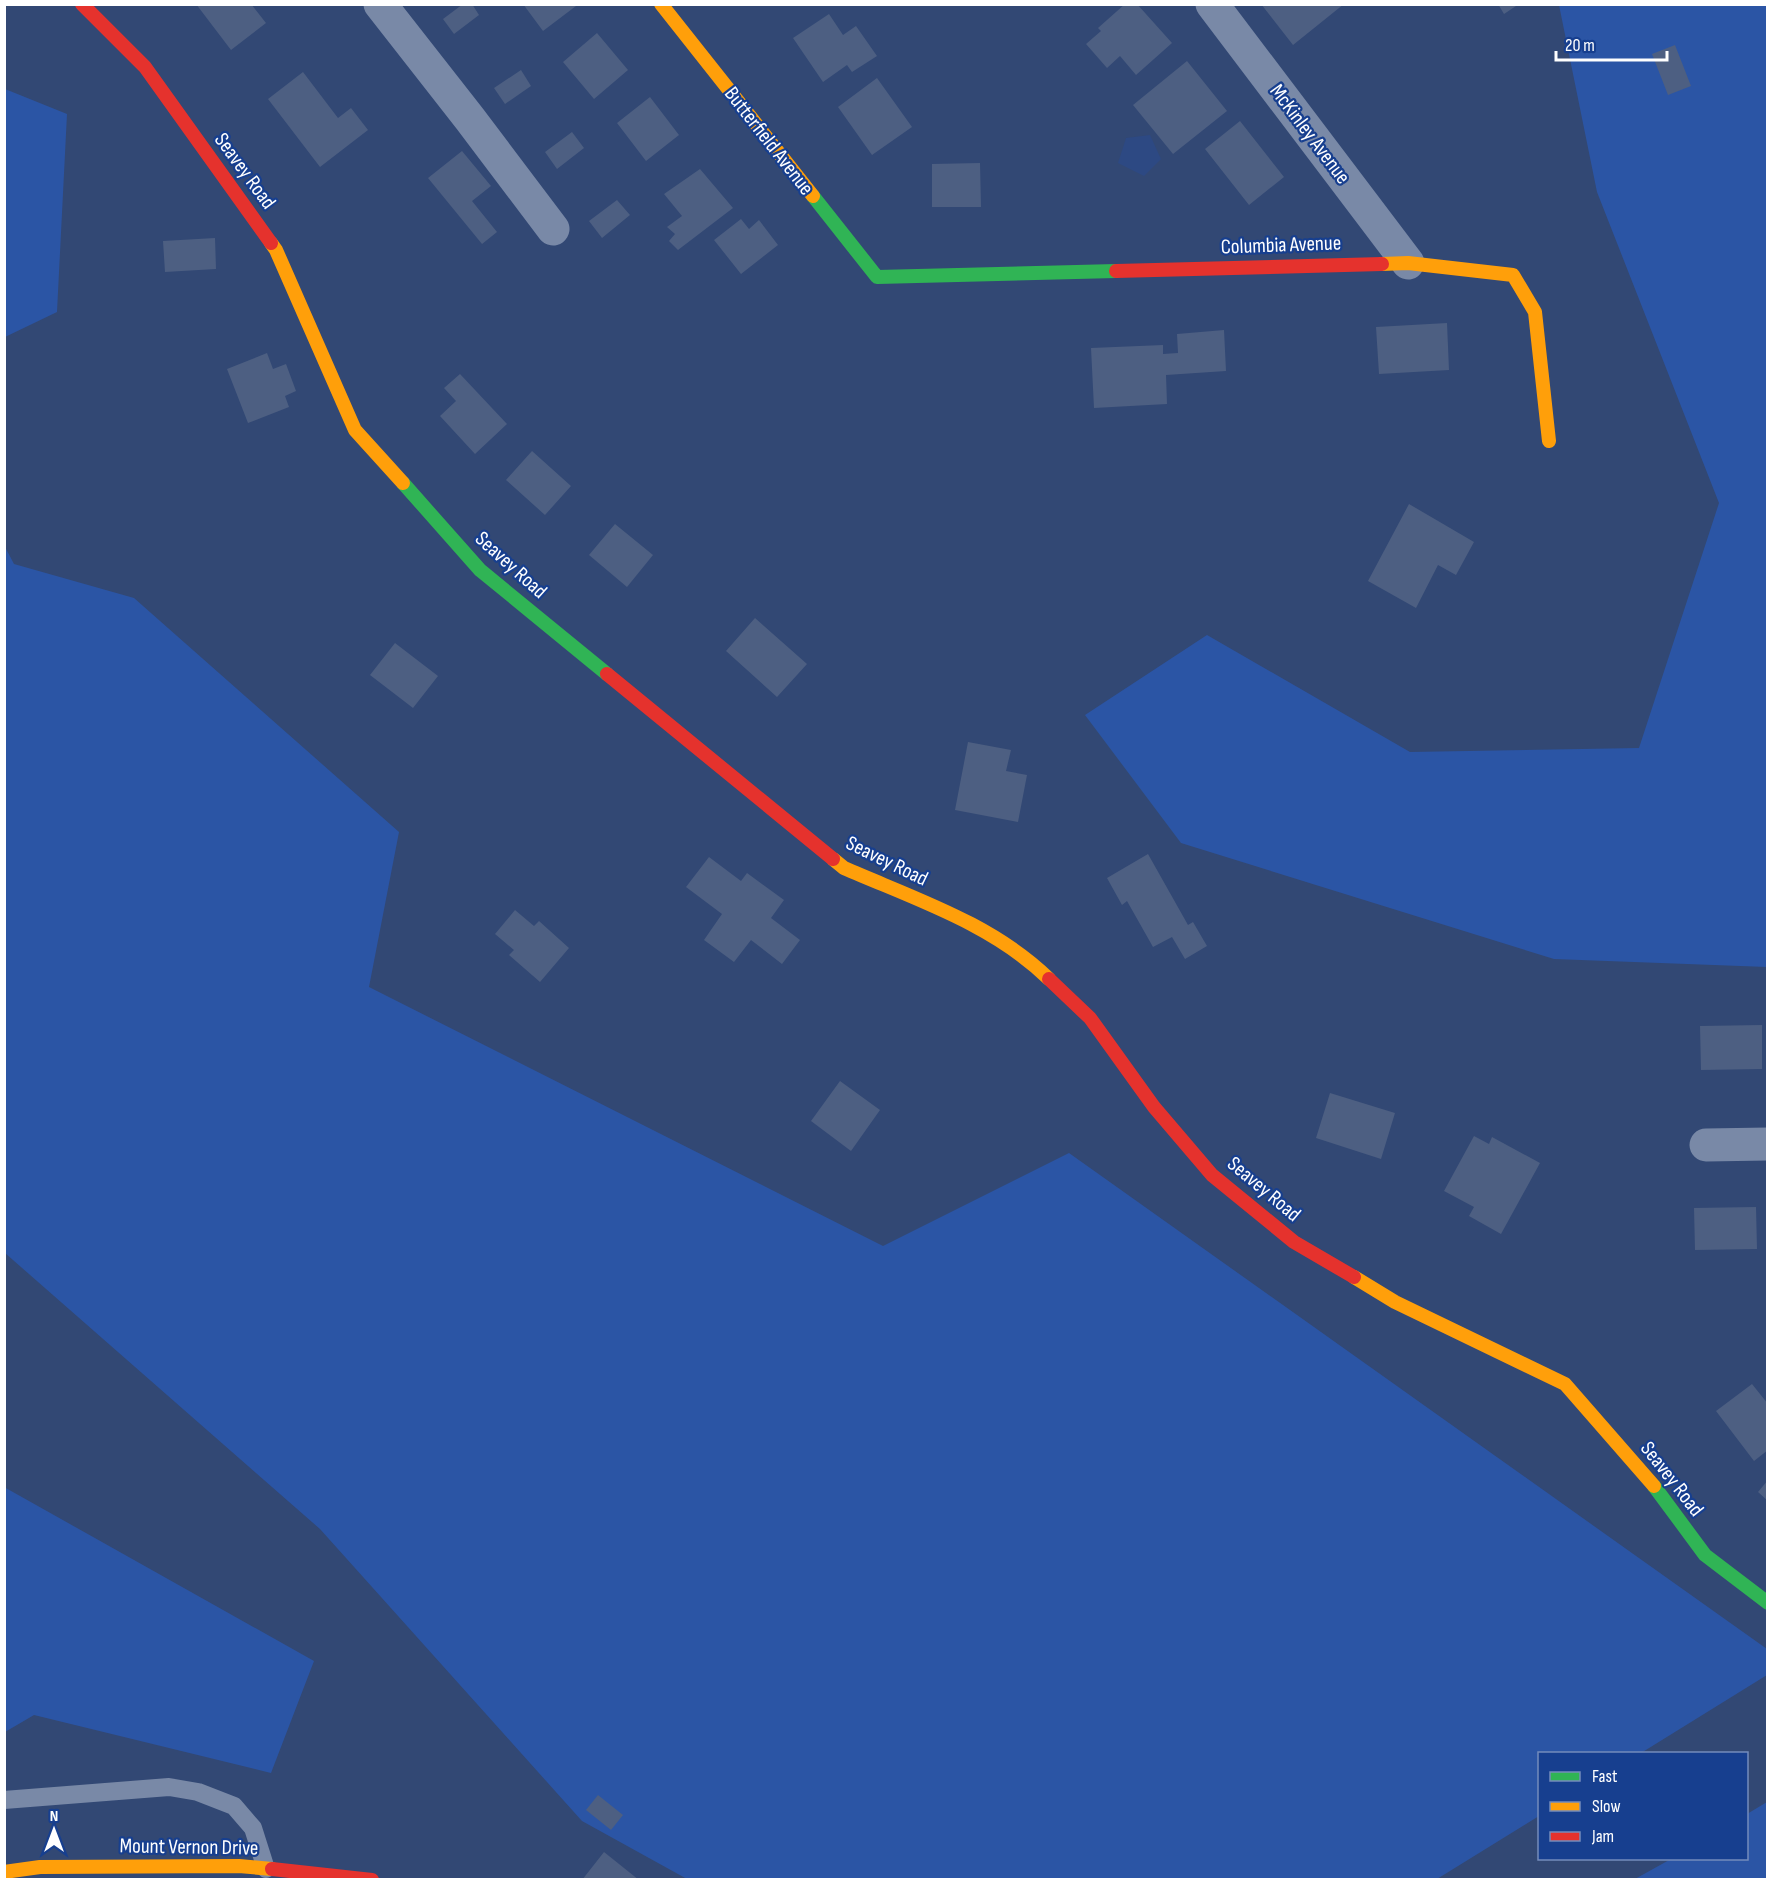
<svg xmlns="http://www.w3.org/2000/svg" width="1772" height="1884" viewBox="0 0 1772 1884" font-family="'Sofia Sans Condensed',sans-serif">
<style>
.green{fill:#2b55a5}
.water{fill:#2d4983}
.building{fill:#4d5f82}
.lines{fill:none;stroke-linecap:round;stroke-linejoin:round}
.lane{stroke:#7989a7;stroke-width:18}
.street{stroke:#7989a7;stroke-width:33}
.fast{stroke:#30b455;stroke-width:14}
.slow{stroke:#ff9f0a;stroke-width:14}
.jam{stroke:#e5322d;stroke-width:14}
.labels{text-anchor:middle;dominant-baseline:central;stroke-width:4.5;stroke-linejoin:round;paint-order:stroke}
.street-label{font-size:21px;fill:#fff;stroke:#173f8f}
</style>
<rect width="100%" height="100%" fill="#324874"/>
<path class="green" d="M1559 5H1767V967L1554 959 1181 843 1085 715 1207 635 1410 752 1639 748 1719 503 1597 192Z
M5 89 67 114 57 312 5 337Z
M4 545 14 564 134 598 399 832 369 987 883 1246 1069 1153 1767 1649V1675L1641 1753 1540 1754 1539 1816 1437 1879H687L582 1821 320 1529 5 1253Z
M4 1487 314 1661 271 1773 34 1715 5 1732Z
M1767 1802V1879H1635L1671 1859 1746 1858 1747 1814Z"/>
<path class="water" d="M1150 135 1161 159 1144 176 1118 163 1126 138Z"/>
<path class="building" d="M196 4H251L266 23 231 50Z
M463 4H472L479 15 454 34 443 19Z
M523 4H575L576 6 543 31Z
M1125 4H1137L1172 43 1136 75 1120 56 1107 68 1086 44 1101 31 1098 28Z
M1261 4H1344L1293 45Z
M1498 4H1519L1504 14Z
M829 14 843 35 856 26 877 56 852 72 847 65 823 82 793 38Z
M597 33 628 70 594 99 563 62Z
M1675 45 1691 86 1668 95 1652 54Z
M1187 61 1227 111 1173 154 1133 105Z
M521 70 531 86 505 104 494 88Z
M303 72 338 118 351 108 368 130 320 167 268 99Z
M877 78 912 127 872 155 838 107Z
M650 97 679 135 646 161 617 123Z
M1240 121 1284 177 1249 205 1205 149Z
M572 132 584 148 557 169 545 152Z
M462 151 491 186 472 201 497 232 482 244 428 178Z
M980 163 981 207H932V164Z
M700 169 733 208 678 250 669 241 675 234 667 227 682 216 664 194Z
M617 200 630 215 602 238 589 221Z
M741 219 749 229 759 220 778 245 741 274 714 240Z
M215 238 216 269 165 272 163 241Z
M1447 323 1449 370 1379 374 1376 327Z
M1224 330 1226 371 1166 375 1167 404 1094 408 1091 348 1163 345V354L1178 353 1177 334Z
M267 353 273 369 286 364 296 391 285 396 289 407 248 423 227 369Z
M460 374 507 424 475 454 440 416 456 401 444 388Z
M532 451 571 486 545 515 506 480Z
M1409 504 1474 542 1456 575 1438 565 1416 608 1368 581Z
M615 524 653 555 627 587 589 555Z
M755 618 807 664 777 697 726 651Z
M395 643 438 676 413 708 370 675Z
M968 742 1011 750 1006 771 1027 775 1018 822 955 810Z
M1148 854 1188 925 1193 922 1207 946 1185 959 1172 937 1153 947 1127 901 1122 905 1107 878Z
M709 857 741 881 747 873 784 900 771 918 800 940 782 964 751 940 734 962 704 940 722 914 686 887Z
M515 910 534 926 539 921 569 948 540 982 509 955 514 950 495 934Z
M1762 1025V1069L1701 1070 1700 1026Z
M840 1081 880 1110 851 1151 811 1121Z
M1330 1093 1395 1113 1381 1159 1316 1138Z
M1474 1136 1489 1144 1492 1137 1540 1163 1501 1234 1469 1216 1474 1207 1444 1191Z
M1756 1207 1757 1249 1695 1250 1694 1208Z
M1752 1384 1768 1404V1450L1754 1461 1716 1411Z
M1768 1480V1501L1758 1492Z
M598 1795 623 1815 611 1830 586 1810Z
M604 1852 639 1880H582Z"/>
<g class="lines">
<path class="lane" d="M4 1800 169 1787 198 1792 234 1806 253 1828 266 1869"/>
<path class="street" d="M380 4 470 119 553 229
M1212 4 1408 263
M1706 1145 1768 1144"/>
<path class="fast" d="M813 196 877 277 1116 271
M403 483 480 570 607 674
M1654 1486 1705 1555 1768 1603"/>
<path class="slow" d="M661 4 813 196
M271 243 276 250 355 430 403 483
M1382 264 1408 263 1513 275 1535 312 1549 441
M833 859 844 868C915 899 993 924 1049 979
M1354 1277 1395 1302 1565 1384 1654 1486
M4 1872 40 1867 239 1866 272 1869"/>
<path class="jam" d="M82 4 145 67 271 243
M1116 271 1382 264
M607 674 833 859
M1049 979 1090 1018 1154 1107 1212 1175 1294 1242 1354 1277
M272 1869 372 1880"/>
</g>
<g class="labels">
<g class="street-label">
<text transform="translate(1310 134) rotate(53)">McKinley Avenue</text>
<text transform="translate(769 141) rotate(52)">Butterfield Avenue</text>
<text transform="translate(245 171) rotate(54)">Seavey Road</text>
<text transform="translate(1281 245) rotate(-2)">Columbia Avenue</text>
<text transform="translate(511 565) rotate(42)">Seavey Road</text>
<text transform="translate(887 861) rotate(26)">Seavey Road</text>
<text transform="translate(1264 1189) rotate(40)">Seavey Road</text>
<text transform="translate(1672 1479) rotate(52)">Seavey Road</text>
<text transform="translate(189 1847) rotate(1)">Mount Vernon Drive</text>
</g>
</g>
<rect width="1772" height="1884" fill="none" stroke="#ffffff" stroke-width="12"/>
<rect x="1538" y="1752" width="210" height="108" fill="#173f8f" stroke="#748cbc" stroke-width="1.5"/>
<rect x="1550" y="1772" width="30" height="9" fill="#30b455" stroke="#748cbc" stroke-width="1.5"/>
<text x="1592" y="1782" font-size="18" fill="#ffffff">Fast</text>
<rect x="1550" y="1802" width="30" height="9" fill="#ff9f0a" stroke="#748cbc" stroke-width="1.5"/>
<text x="1592" y="1812" font-size="18" fill="#ffffff">Slow</text>
<rect x="1550" y="1832" width="30" height="9" fill="#e5322d" stroke="#748cbc" stroke-width="1.5"/>
<text x="1592" y="1842" font-size="18" fill="#ffffff">Jam</text>
<g transform="translate(54 1830)" stroke="#173f8f" stroke-width="4.5" paint-order="stroke">
<path d="M0-4.5L10 22L0 15L-10 22Z" fill="#ffffff"/>
<text y="-9" font-size="16" font-weight="bold" text-anchor="middle" fill="#ffffff">N</text>
</g>
<path d="M1556 51v9h111v-9" fill="none" stroke="#ffffff" stroke-width="3"/>
<text x="1565" y="51" font-size="18" fill="#ffffff" stroke="#173f8f" stroke-width="4.5" paint-order="stroke">20 m</text>
</svg>
